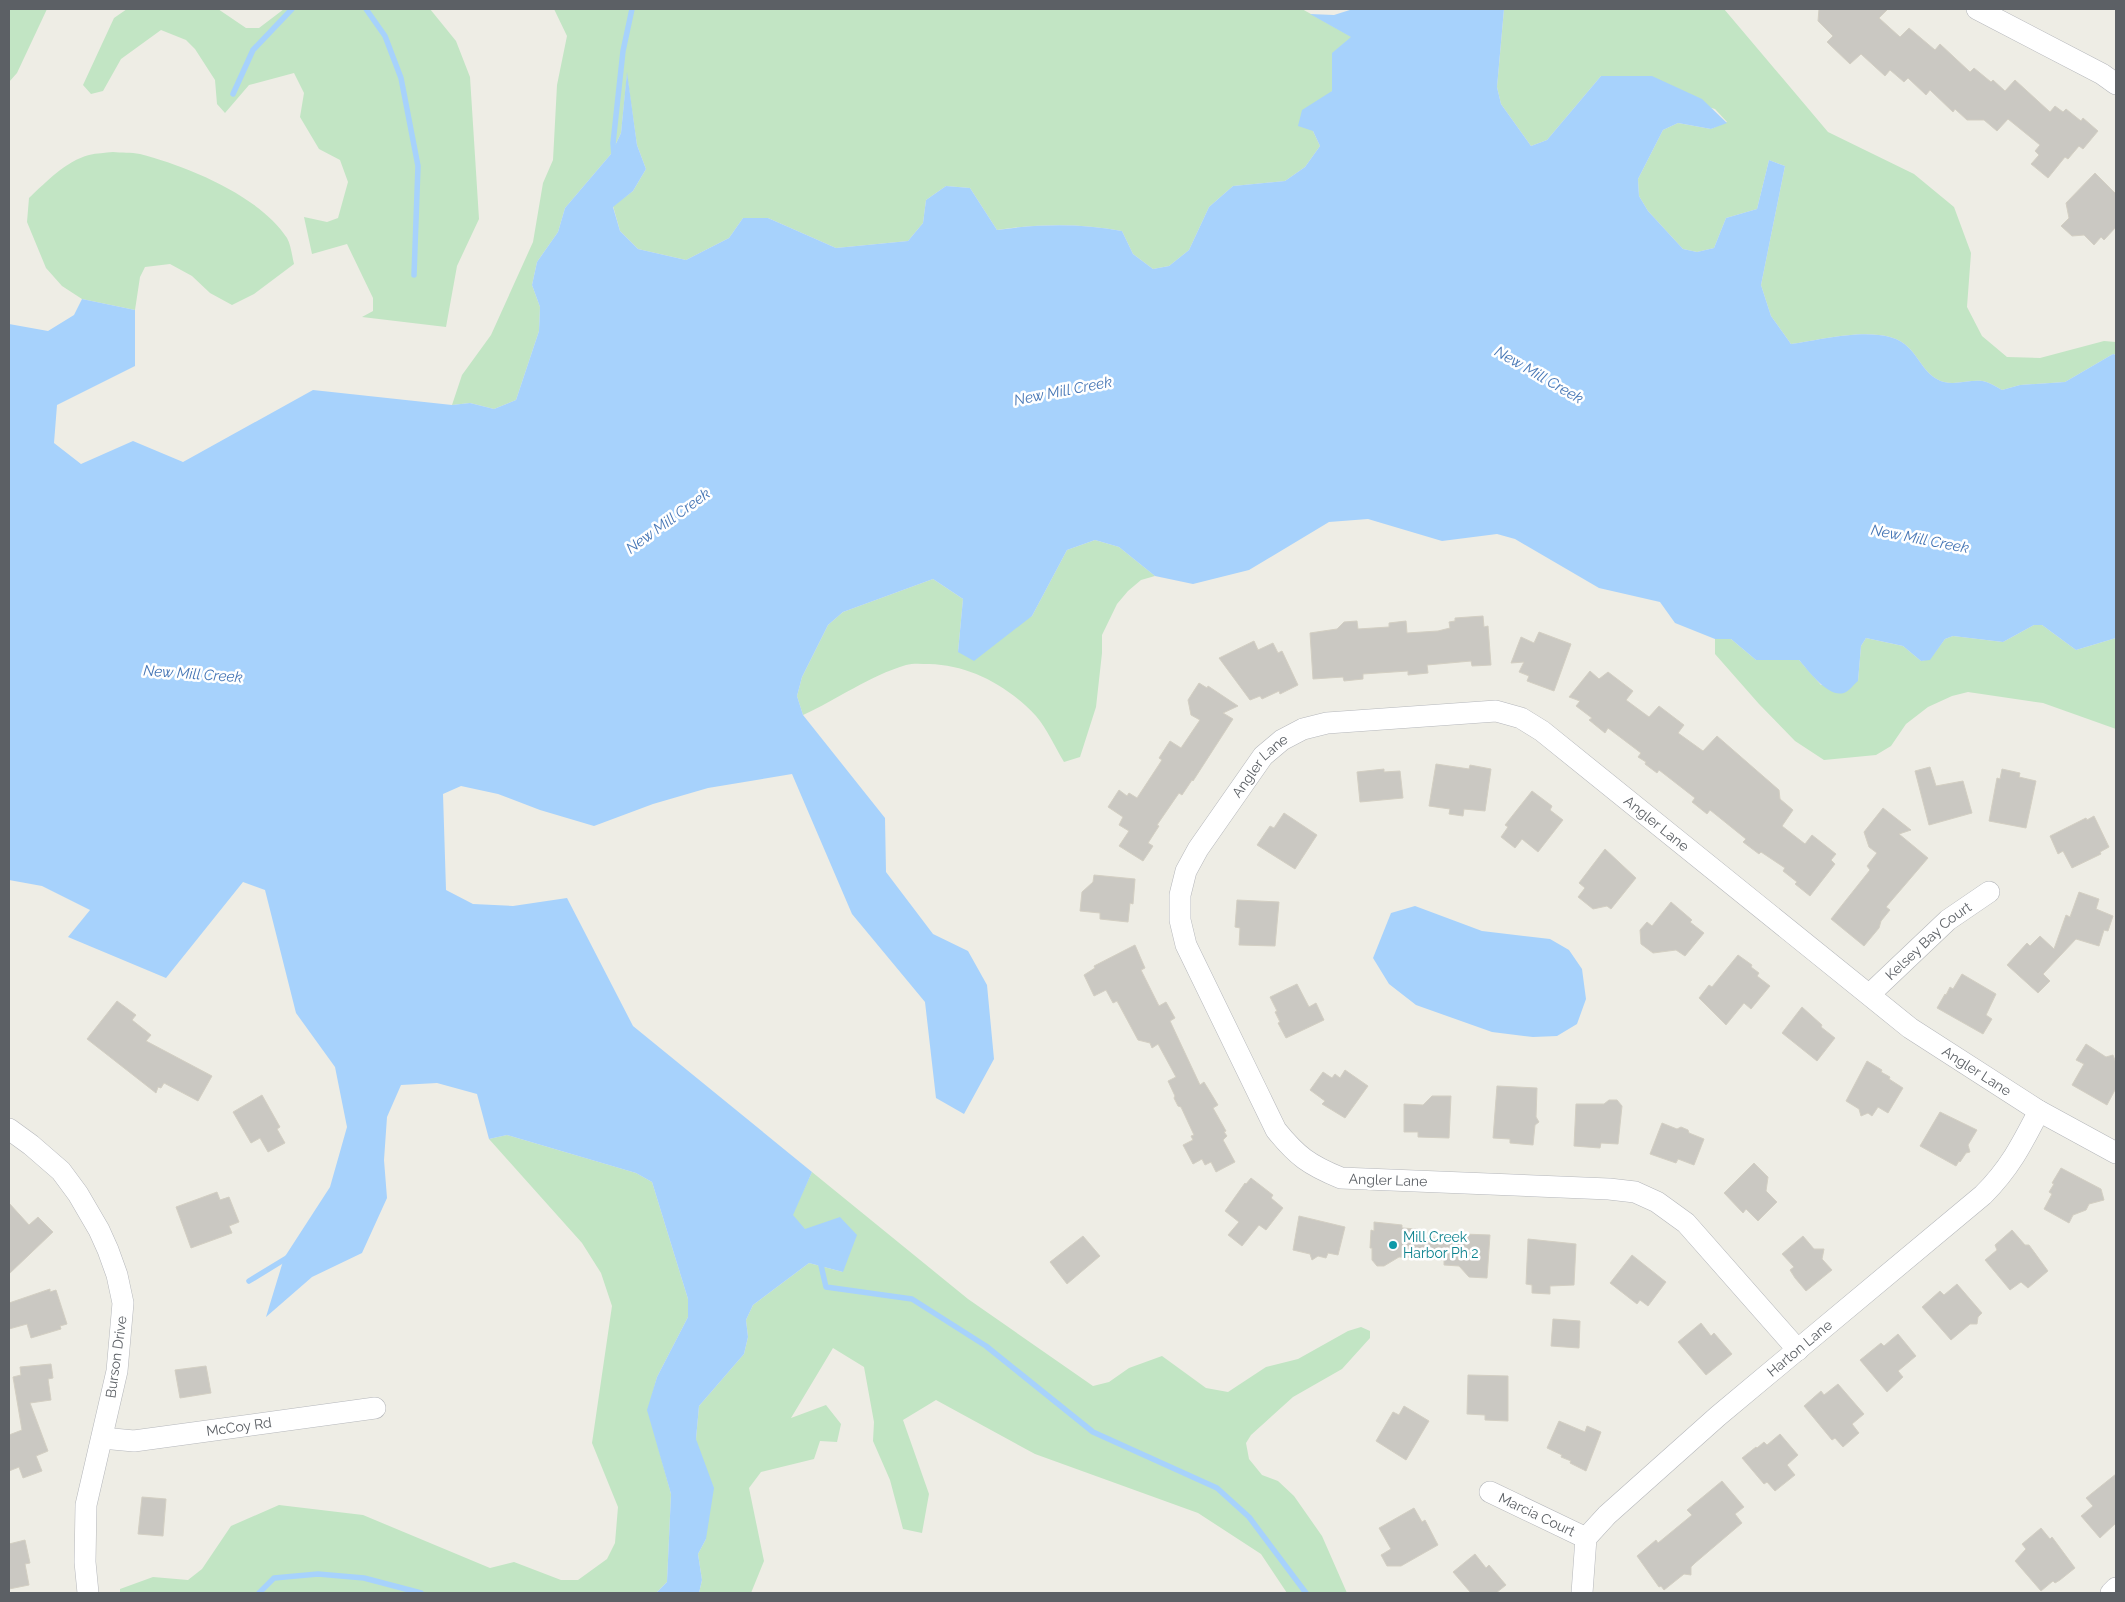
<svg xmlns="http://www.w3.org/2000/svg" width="2125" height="1602" viewBox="0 0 2125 1602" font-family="Raleway,sans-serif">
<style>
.green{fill:#c2e5c4}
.water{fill:#a7d2fc}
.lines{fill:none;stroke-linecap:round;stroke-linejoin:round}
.stream{stroke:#a7d2fc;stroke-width:5.5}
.building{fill:#cac8c2;stroke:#d3cfc3}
.minor-casing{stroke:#b5b7bb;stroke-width:22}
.minor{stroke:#fff;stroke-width:21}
.culture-dot{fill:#0f9aa8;stroke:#fff;stroke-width:2}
.labels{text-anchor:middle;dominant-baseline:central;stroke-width:5;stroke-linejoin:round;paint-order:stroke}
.street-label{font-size:14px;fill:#5c6065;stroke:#fff}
.culture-label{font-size:14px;fill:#0d838f;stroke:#fff;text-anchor:start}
.water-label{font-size:15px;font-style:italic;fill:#4777b6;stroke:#fff}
</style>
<rect width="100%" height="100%" fill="#eeede5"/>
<path class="green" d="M9 9H47L17 73 9 82Z
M127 9H218L246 28H259L284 9H430L456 41 470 77 479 219 457 266 446 327 362 317 373 311V298L347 244 312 254 304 217 327 222 338 218 348 182 340 160 319 149 300 117 304 93 294 73 249 85 225 113 217 104 215 80 195 49 186 40 161 30 121 59 103 91 91 94 83 85 114 18Z
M554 9H1302L1352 37 1333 53 1332 91 1313 131 1320 146 1305 167 1285 181 1233 186 1209 207 1189 250 1169 266 1153 269 1133 254 1122 231C1081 223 1037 224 997 230L970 188 946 186 926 200 923 223 908 241 836 248 768 218H743L729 238 686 260 638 249 620 231 613 206 633 191 646 169 637 145 627 75 621 133 611 154 565 208 558 232 537 262 532 285 540 307 539 331 516 400 494 409 470 403 452 405 462 375 491 335 533 242 543 183 553 160 557 85 567 36Z
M1504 9H1724L1828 132 1914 174 1954 207 1971 253 1967 307 1982 336 2007 357 2040 358 2104 341 2116 342V355L2113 354 2065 382 2020 385 2002 390C1998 388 1994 385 1989 383 1976 377 1958 386 1944 382 1926 377 1921 360 1909 348 1886 322 1821 340 1791 344L1771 316 1761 285 1785 166 1769 160 1757 209 1726 218 1714 248 1697 252 1683 249 1648 211 1639 196 1638 179 1663 130 1678 123 1711 129 1727 122 1715 109 1601 76 1547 140 1531 146 1501 104 1497 87Z
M113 152C121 153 131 152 140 154 187 166 260 196 287 238 291 245 292 256 294 264L254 294 232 305 210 293 192 276 170 264 145 267 140 277 135 310 82 299 62 286 46 268 27 222 29 198C46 182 66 161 89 155 97 153 105 153 113 152Z
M1095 540 1119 547 1155 576 1141 580 1128 591 1117 604 1102 635V653L1096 707 1080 757 1064 762C1055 747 1047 729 1036 716 1008 686 970 665 929 664 922 664 913 663 906 665 869 676 838 699 803 715L797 696 802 677 828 625 843 612 933 579 963 599 958 652 1032 616 1067 550Z
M2034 625H2042L2076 650 2116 638V729L2043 703 1968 692 1952 696 1928 707 1906 724 1891 746 1876 755 1824 760 1795 741 1759 704 1715 654V639H1731L1756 660H1799L1821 685 1858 681 1861 646 1866 638 1903 646 1921 661 1930 659 1945 639 1953 636 2003 642Z
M507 1135 636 1173 652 1182 688 1299V1317L657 1377 648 1410 671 1494 667 1582 656 1593H120V1589L153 1577 188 1580 202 1569 231 1526 279 1505 363 1515 490 1568 514 1562 561 1580H578L607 1559 615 1543 618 1507 592 1443 612 1306 601 1273 582 1243 489 1139Z
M812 1172 968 1299 1093 1386 1109 1382 1129 1368 1162 1356 1206 1388 1228 1392 1266 1367 1298 1359 1348 1331 1361 1327 1370 1331V1338L1342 1369 1293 1397 1251 1435 1246 1443 1249 1459 1262 1475 1278 1481 1294 1496 1322 1536 1347 1593H1287L1261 1554 1198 1513 1035 1454 936 1400 903 1420 929 1494 922 1533 903 1529 890 1480 873 1441 874 1422 864 1367 833 1348 791 1418 826 1405 841 1424 837 1442 820 1441 814 1459 761 1472 749 1488 764 1561 751 1593H699L702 1580 698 1554 706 1539 696 1439 699 1406 744 1354 748 1337 746 1320 753 1305 809 1263 843 1272 792 1215Z"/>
<path class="water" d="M1353 9H1504L1497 87 1501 104 1531 146 1547 140 1601 76H1652L1702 99 1727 123 1711 129 1678 123 1663 130 1638 179 1639 196 1648 211 1683 249 1697 252 1714 248 1726 218 1757 209 1769 160 1785 166 1761 285 1771 316 1791 344C1821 340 1886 322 1909 348 1921 360 1926 377 1944 382 1958 386 1976 377 1989 383 1994 385 1998 388 2002 390L2020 385 2065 382 2113 354 2116 355V638L2076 650 2042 625H2034L2003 642 1953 636 1945 639 1930 660 1921 661 1903 646 1866 638 1861 646 1858 681C1854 684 1850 690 1846 692 1830 701 1808 670 1799 660H1756L1731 639H1715L1675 623 1660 602 1599 588 1515 539 1497 534 1442 541 1368 519 1329 522 1249 570 1193 584 1155 576 1119 547 1095 540 1067 550 1032 616 974 661 958 652 963 599 933 579 843 612 828 625 802 677 797 696 803 715 885 818 886 872 933 934 968 951 987 985 994 1059 964 1114 936 1098 925 1002 852 914 792 774 708 788 653 804 594 826 540 810 498 794 461 786 443 794 446 890 473 904 513 906 567 898 633 1026 812 1172 793 1215 805 1229 840 1217 857 1235 843 1272 809 1263 753 1305 746 1320 748 1337 744 1354 699 1406 696 1439 714 1488 706 1539 698 1554 702 1580 699 1593H656L667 1582 671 1494 647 1410 657 1377 688 1317V1299L652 1182 636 1173 507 1135 489 1139 477 1094 437 1083 401 1085 387 1117 384 1160 387 1198 362 1253 312 1277 266 1317 284 1258 330 1187 347 1127 335 1067 296 1013 265 890 243 882 166 978 68 937 90 910 42 886 9 880V324L48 331 74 315 82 299 135 310V366L57 405 54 443 81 464 133 441 183 462 313 390 452 405 470 403 494 409 516 400 539 331 540 307 532 285 537 262 558 232 565 208 611 154 621 133 627 72 637 145 646 169 633 191 613 207 620 231 638 249 686 260 729 238 743 218H768L836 248 908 241 923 223 926 200 946 186 970 188 997 230C1038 224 1081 223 1122 231L1133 254 1153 269 1169 266 1189 250 1209 207 1233 186 1285 181 1305 167 1320 146 1313 131 1298 126 1302 110 1332 91V53L1351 37 1310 14 1334 15Z
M1415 906 1482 931 1550 939 1569 950 1582 969 1586 999 1577 1024 1557 1036 1533 1037 1492 1032 1416 1005 1389 984 1373 958 1391 913Z"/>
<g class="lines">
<path class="stream" d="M366 9 385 36 401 78 418 166 414 275
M233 94 253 50 292 9
M614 155 613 143 623 51 632 9
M820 1261 826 1287 912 1299 986 1346 1093 1432 1217 1488 1249 1517 1306 1593
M249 1281 290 1256
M259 1593 274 1578 318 1574 364 1578 421 1593"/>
</g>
<path class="building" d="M1819 9H1888L1879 18 1900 37 1909 28 1935 50 1940 44 1970 72 1974 68 1991 82 1993 80 2005 91 2015 80 2050 112 2055 106 2063 112 2066 109 2081 121 2083 118 2098 131 2083 149 2079 146 2068 159 2065 157 2048 178 2031 164 2039 155 2035 151 2040 145 2008 119 1997 131 1984 120H1967L1955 109 1953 112 1930 90 1926 95 1908 78 1904 82 1890 70 1885 76 1861 54 1850 64 1827 42 1833 36 1818 21Z
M2095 173 2116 194V227L2104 240 2101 237 2094 245 2084 235 2072 236 2061 226 2069 218 2066 203Z
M1483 616 1484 627 1488 626 1491 665 1472 666 1471 661 1427 665 1428 673 1408 675V671L1363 674V679L1344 681 1343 677 1313 679 1310 633 1337 629 1344 622 1357 621 1358 629 1389 627V623L1406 621 1407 633 1438 631 1450 628 1449 622 1455 621V618Z
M1539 632 1571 644 1554 691 1527 681 1529 676 1519 672 1524 662 1511 663 1521 637 1534 643Z
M1254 641 1258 650 1273 643 1278 653 1282 651 1298 685 1280 694 1279 691 1262 699 1260 696 1250 700 1219 658Z
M1590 671 1599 679 1608 672 1633 691 1626 700 1649 717 1659 706 1684 725 1678 733 1703 751 1717 736 1779 790 1780 799 1793 810 1782 826 1805 844 1812 835 1836 854 1831 860 1835 864 1810 896 1795 884 1797 882 1783 871 1785 868 1761 852 1759 854 1743 842 1746 839 1710 810 1707 814 1692 802 1695 798 1659 770 1657 773 1645 764 1646 762 1638 757 1641 753 1608 728 1605 733 1589 720 1592 718 1576 706 1580 701 1569 697Z
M1199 683 1207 688 1208 686 1238 706 1223 713 1233 719 1193 781 1192 780 1182 795 1179 793 1157 825 1159 826 1148 843 1153 846 1143 861 1119 846 1129 831 1119 825 1123 817 1108 807 1119 790 1127 796 1129 793 1137 798 1162 760 1159 758 1170 741 1181 748 1200 720 1191 715 1188 700Z
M1436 764 1469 769 1470 765 1491 769 1485 811 1464 809 1463 816 1449 814 1450 809 1429 806Z
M1930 767 1936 786 1963 781 1972 813 1929 825 1915 771Z
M1384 769V772L1400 771 1403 798 1360 802 1357 772Z
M2002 769 2020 773 2019 777 2036 781 2026 828 1989 821 1997 778 2000 779Z
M1532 791 1552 806 1550 810 1563 820 1538 852 1522 839 1515 848 1501 837 1508 827 1505 825Z
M1883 808 1911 830 1899 834 1928 858 1886 907 1890 910 1881 921 1879 928 1864 946 1831 919 1870 870 1867 866 1877 853 1869 847 1864 832Z
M1284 813 1317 835 1295 869 1257 845 1270 826 1274 828Z
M2094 816 2109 847 2100 852 2101 854 2072 868 2063 851 2058 854 2050 836 2086 818 2087 820Z
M1605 849 1636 878 1611 909 1607 906 1593 909 1578 897 1585 888 1579 883Z
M1094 875 1135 879 1133 904 1130 903 1128 922 1100 919V913L1080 911 1082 892 1093 882Z
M2079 892 2099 899 2096 909 2113 916 2108 931 2104 930 2099 946 2076 939 2043 974 2050 981 2038 993 2007 965 2027 943 2030 946 2040 936 2054 949 2066 915 2070 917Z
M1237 900 1279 902 1275 946 1239 945 1240 928 1235 927Z
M1671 902 1692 920 1690 922 1704 933 1685 956 1676 950 1653 953 1641 944 1640 930 1647 922 1652 926Z
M1135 945 1145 968 1141 970 1159 1006 1166 1002 1175 1018 1170 1021 1200 1085 1204 1082 1218 1105 1213 1108 1226 1131 1224 1132 1227 1136 1223 1140 1235 1162 1216 1172 1211 1162 1205 1165 1202 1159 1193 1164 1183 1145 1193 1140 1191 1136 1194 1135 1181 1107 1178 1106 1174 1098 1175 1096 1168 1081 1176 1077 1158 1044 1152 1048 1150 1043 1138 1040 1117 1001 1113 1003 1106 990 1094 996 1084 975 1095 968 1094 966Z
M1738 955 1752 965 1751 967 1759 973 1757 976 1770 986 1751 1009 1744 1003 1726 1025 1699 998 1709 985 1712 987Z
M1962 974 1996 994 1986 1015 1992 1019 1983 1034 1937 1008 1945 994 1946 995 1950 987 1953 989Z
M1297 984 1309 1007 1316 1003 1324 1020 1286 1038 1278 1023 1280 1022 1275 1012 1277 1011 1270 997Z
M117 1001 136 1015 132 1020 151 1035 146 1041 212 1076 198 1101 164 1083 161 1088 158 1087 156 1093 87 1039Z
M1802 1007 1822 1025 1821 1027 1835 1038 1817 1061 1782 1033Z
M2086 1044 2106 1057 2113 1055 2116 1063V1088L2107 1105 2072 1085 2084 1064 2076 1060Z
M1867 1061 1882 1070 1881 1072 1890 1077 1889 1079 1903 1088 1888 1113 1878 1107 1872 1116 1868 1113 1861 1116 1859 1109 1846 1101Z
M1345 1070 1368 1086 1345 1118 1322 1104 1325 1101 1310 1090 1323 1072 1332 1078 1335 1074 1340 1078Z
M1497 1086 1537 1088 1536 1117 1539 1122 1535 1125 1533 1145 1510 1143V1139L1493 1138Z
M262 1095 280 1127 277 1129 285 1143 268 1152 260 1138 251 1143 233 1112Z
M1432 1096H1451L1449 1138 1418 1137V1132H1404V1104L1423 1105Z
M1609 1100H1617L1622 1106 1618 1144 1601 1143 1600 1148 1574 1146 1576 1104H1604Z
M1940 1112 1977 1130 1968 1145 1970 1152 1966 1153 1960 1162 1959 1161 1956 1166 1920 1146Z
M1662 1123 1677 1129 1681 1127 1688 1130 1689 1133 1704 1139 1694 1165 1678 1159 1676 1163 1650 1154Z
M1754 1163 1768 1177 1766 1191 1777 1202 1758 1221 1746 1209 1743 1213 1724 1193Z
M2061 1168 2101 1189 2104 1200 2089 1204 2086 1210 2073 1215 2069 1223 2044 1209 2052 1194 2049 1192 2054 1184 2052 1183Z
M1251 1178 1273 1195 1271 1198 1283 1208 1266 1230 1259 1225 1242 1246 1228 1235 1239 1222 1225 1211 1245 1183 1246 1184Z
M217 1192 220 1200 229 1197 239 1222 229 1226 232 1233 191 1248 176 1207Z
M9 1203 29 1225 38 1217 53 1232 9 1274Z
M1299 1216 1345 1227 1338 1255 1328 1253 1326 1258 1318 1256 1312 1260 1310 1254 1293 1250Z
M1374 1222 1402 1225V1228L1418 1229 1417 1237 1463 1239V1234L1490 1235 1487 1278 1469 1277 1459 1266 1444 1265V1259L1399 1257 1384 1266H1377L1372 1260V1248H1370L1371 1230 1374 1231Z
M2012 1230 2025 1245H2029L2048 1271 2028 1288 2021 1282 2010 1290 1985 1260 1997 1250 1995 1245Z
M1083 1236 1100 1256 1067 1284 1050 1262Z
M1803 1236 1814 1249H1824L1822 1259 1832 1270 1806 1291 1795 1278 1790 1270 1794 1267 1782 1254Z
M1528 1239 1576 1244 1574 1285 1550 1286V1294L1532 1293V1285L1526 1284Z
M1632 1255 1666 1282 1648 1306 1640 1300 1637 1304 1610 1283Z
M1957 1284 1982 1313 1978 1317 1977 1324H1970L1951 1340 1922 1307 1940 1291 1944 1295Z
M50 1289V1292L56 1290 67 1324 60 1326 61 1329 31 1338 27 1324 9 1329V1303Z
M1553 1319 1580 1321 1579 1348 1551 1346Z
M1701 1323 1711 1336 1714 1333 1732 1354 1706 1375 1678 1342Z
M1898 1334 1916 1356 1898 1371 1903 1377 1887 1392 1860 1360 1881 1343 1884 1346Z
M51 1364 53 1378 48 1379 51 1400 30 1403 48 1451 36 1456 42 1471 23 1478 19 1467 9 1471V1435L22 1430 13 1377 21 1375 20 1367Z
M206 1366 211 1393 180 1398 175 1370Z
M1468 1375 1508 1376V1421L1485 1420V1415L1467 1414Z
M1838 1384 1864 1414 1852 1424 1859 1433 1843 1447 1835 1438 1832 1440 1804 1406 1821 1391 1824 1395Z
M1404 1406 1429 1421 1406 1460 1376 1441 1393 1412 1399 1415Z
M1559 1421 1585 1432 1587 1426 1601 1432 1586 1471 1570 1463 1571 1461 1561 1457 1562 1455 1547 1448Z
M1780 1434 1798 1455 1787 1465 1795 1475 1775 1491 1767 1482 1764 1484 1742 1458 1756 1447 1757 1448 1764 1442 1767 1445Z
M2116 1474V1523L2100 1538 2081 1516 2093 1506 2086 1498Z
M1722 1481 1744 1507 1735 1514 1742 1523 1695 1563 1691 1567V1575L1684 1574 1664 1590 1661 1586 1659 1587 1637 1556 1656 1540 1658 1543 1692 1515 1687 1510Z
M142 1497 166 1499 163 1536 138 1534Z
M1414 1508 1422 1522 1425 1520 1438 1545 1401 1566H1387L1381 1555 1391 1549 1379 1528Z
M2041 1528 2050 1539 2052 1537 2075 1568 2060 1580 2055 1583 2053 1581 2041 1591 2015 1561 2026 1549 2022 1544Z
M25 1540 30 1563 25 1564 29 1585 9 1589V1544Z
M1475 1554 1486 1568 1489 1565 1506 1585 1496 1593H1471L1453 1572Z"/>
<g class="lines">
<defs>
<g id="minor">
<path d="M1977 9 2102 74 2116 84"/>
<path id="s1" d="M1870 994 1948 920 1989 892"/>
<path d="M9 1129 31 1145 61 1171 78 1194 99 1230 108 1250 117 1275 123 1303 117 1371 86 1505 85 1562 88 1593"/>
<path id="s2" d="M1798 1350 1686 1223 1657 1202 1635 1192 1609 1189 1341 1178C1309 1165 1297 1156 1276 1130L1186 945 1180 920V895L1186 871 1198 849 1263 756 1282 740 1303 729 1327 723 1496 711 1521 718 1542 731 1910 1028 2039 1111 2116 1153"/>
<path id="s3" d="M102 1438 134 1441 375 1408"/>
<path id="s4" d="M1490 1492 1586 1538"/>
<path id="s5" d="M1582 1593 1586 1538 1607 1515 1718 1416 1983 1195C2010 1168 2022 1144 2039 1111"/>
<path d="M2111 1593 2116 1588"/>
</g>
</defs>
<use href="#minor" class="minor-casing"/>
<use href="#minor" class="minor"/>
</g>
<circle class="culture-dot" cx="1393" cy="1245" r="5"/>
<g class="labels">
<g class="street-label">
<text stroke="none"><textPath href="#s2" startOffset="1016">Angler Lane</textPath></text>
<text stroke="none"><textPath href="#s2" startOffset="1466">Angler Lane</textPath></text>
<text stroke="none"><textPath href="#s1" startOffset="79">Kelsey Bay Court</textPath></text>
<text stroke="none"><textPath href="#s2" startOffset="1871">Angler Lane</textPath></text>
<text transform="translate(1388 1180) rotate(2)">Angler Lane</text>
<text stroke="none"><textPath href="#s5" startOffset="341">Harton Lane</textPath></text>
<text transform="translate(116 1357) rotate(-82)">Burson Drive</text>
<text stroke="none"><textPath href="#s3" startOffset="138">McCoy Rd</textPath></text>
<text stroke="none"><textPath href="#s4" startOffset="52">Marcia Court</textPath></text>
</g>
<g class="culture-label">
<text x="1403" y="1237">Mill Creek<tspan x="1403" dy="16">Harbor Ph 2</tspan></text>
</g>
<g class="water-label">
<text transform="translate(1539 375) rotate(30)">New Mill Creek</text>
<text transform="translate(1063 391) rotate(-11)">New Mill Creek</text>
<text transform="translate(668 521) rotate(-36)">New Mill Creek</text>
<text transform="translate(1920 539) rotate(11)">New Mill Creek</text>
<text transform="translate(193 674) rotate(4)">New Mill Creek</text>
</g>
</g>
<rect width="2125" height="1602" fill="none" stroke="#5c6065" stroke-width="20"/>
</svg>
